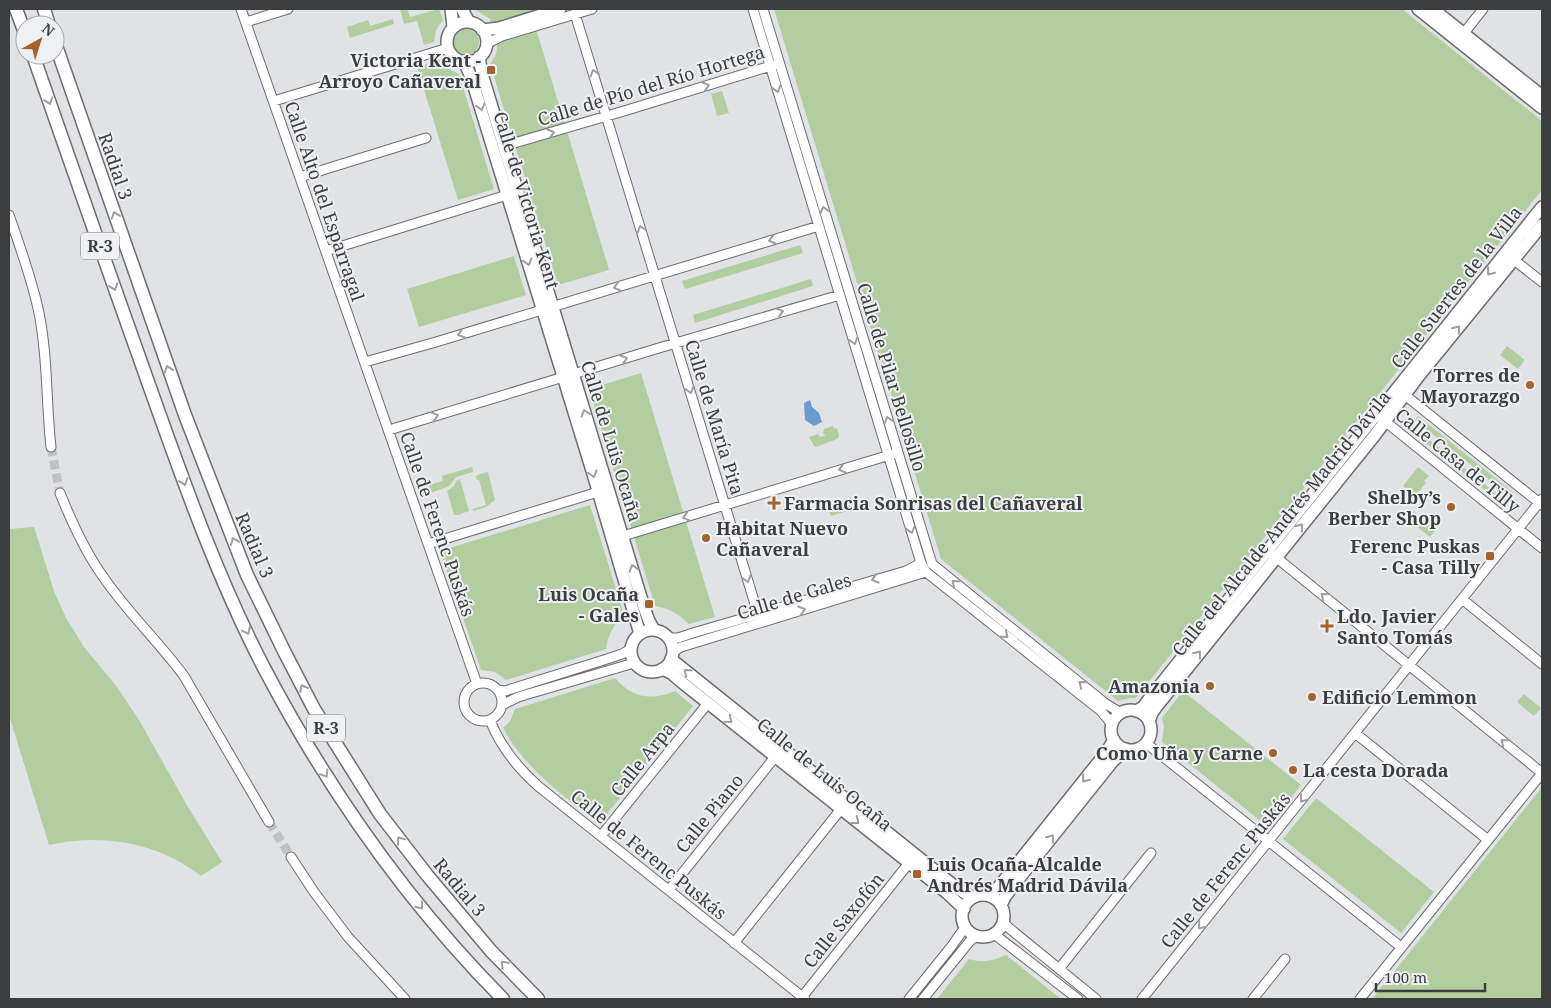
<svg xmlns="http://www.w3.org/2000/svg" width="1551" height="1008" viewBox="0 0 1551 1008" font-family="'Noto Serif',serif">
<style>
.green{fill:#b2cd9f}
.water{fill:#6a9ccf}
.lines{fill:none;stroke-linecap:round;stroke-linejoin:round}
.minor-tunnel{stroke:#c0c1c4;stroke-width:9;stroke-dasharray:9 4.5;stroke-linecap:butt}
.minor-casing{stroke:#6b6d70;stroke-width:11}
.major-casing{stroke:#6b6d70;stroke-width:14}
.highway-casing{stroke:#6b6d70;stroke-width:15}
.minor{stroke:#fff;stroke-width:9}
.major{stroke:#fff;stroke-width:11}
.highway{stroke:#fff;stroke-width:12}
.oneway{stroke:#9e9e9e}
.poi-dot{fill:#a4622e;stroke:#eef0f3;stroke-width:2}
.labels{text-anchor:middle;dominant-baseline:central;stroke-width:4;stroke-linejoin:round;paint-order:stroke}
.shield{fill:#eef0f3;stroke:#717374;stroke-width:1}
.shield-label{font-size:16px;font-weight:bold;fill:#3c3d3e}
.poi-label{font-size:18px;font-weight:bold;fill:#3c3d3e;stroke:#eef0f3;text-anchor:end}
.street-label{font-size:18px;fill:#3c3d3e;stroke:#eef0f3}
</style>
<rect width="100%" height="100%" fill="#e1e2e6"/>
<path class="green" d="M400 9H407L410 17 439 9 443 20 436 30 434 42 424 45 417 21 404 24Z
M474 9H530L609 270 558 285 490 64C503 48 495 37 490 19Z
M774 9H1402L1542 121V190L1136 698H1130L1118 701 941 559Z
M393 19 394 24 350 38 347 27 368 20 370 26Z
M453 42a13 13 0 1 1 26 0a13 13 0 1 1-26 0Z
M439 60 449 69 459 74 494 189 458 200 417 67Z
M722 91 729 113 717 116 711 94Z
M800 245 803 253 685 289 682 281Z
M514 256 526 295 419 327 407 289Z
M811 279 813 286 695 323 693 315Z
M1507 346 1525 360 1518 369 1500 355Z
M641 373 715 617 689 624C679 614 669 608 655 606L589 389Z
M1418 416 1514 493 1511 497 1415 420Z
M1411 425 1507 502 1504 505 1408 429Z
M832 426 835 429 837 428 839 436 837 439 816 447 814 446 809 437 818 434 820 437 826 436 823 433 824 429Z
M472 467 473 472 456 477 449 486 431 493 429 485 443 481 442 476Z
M1418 467 1429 476 1424 481 1426 483 1415 496 1403 486Z
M488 472 495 500 486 507 473 511V509L486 505 479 480H477L476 477 477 475Z
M460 479 469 511 460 514 461 515H454L447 491 454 486 456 481Z
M851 497 854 509 831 516 826 505 833 500 840 501Z
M590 505 624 615C613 625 608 635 606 649L506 680 495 672 481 670 440 551Z
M1413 511 1436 530 1430 537 1407 519Z
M34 527 54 591 66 618 84 647 117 687 139 720 188 807 222 862 201 876C157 842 103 833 49 845L9 715V529Z
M615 678C632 698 651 701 675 691L693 706 599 824C562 794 527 771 503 728L510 721 515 709Z
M1183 691 1301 785 1268 827 1162 742 1164 726 1162 718Z
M1524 694 1541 708 1534 716 1517 702Z
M1542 787V999H1372Z
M1316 798 1434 892 1401 933 1283 839Z
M1006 955 1061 999H937L969 959C982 963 993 961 1006 955Z"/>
<path class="water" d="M810 400 812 407 819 413 822 422 814 426 805 420 804 403Z"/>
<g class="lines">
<path class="minor-tunnel" d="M51 447 60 493
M269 822 291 857"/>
<defs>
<path id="minor" d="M241 9 477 684
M753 9 921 563 926 572 1101 711 1112 724
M763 9 932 564 1106 704 1121 713
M575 14 758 614
M246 22 288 9
M1464 33 1483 9
M486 44 502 36 592 9
M274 101 448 48
M504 146 624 111 774 65
M300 177 426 138
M9 215C20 247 32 279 39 313 48 357 46 403 51 447
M326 251 507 195
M1509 256 1542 282
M365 362 436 342 819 226
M1400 391 1542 505
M1381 418 1542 548
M389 430 659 348 840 295
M60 493C72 523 85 552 104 578 128 613 159 642 184 676L269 822
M623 536 893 454
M428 544 598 492
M1272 554 1542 773
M1462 599 1542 664
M668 638H678L693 633 906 571 921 563
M673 652 681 647 926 572
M464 702a19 19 0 1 1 38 0a19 19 0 1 1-38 0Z
M498 690 505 691 607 659 622 654 631 649
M502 705 518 697 634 663
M490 720C500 746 518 768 538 786L805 999
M1355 733 1488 840
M1146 743 1401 947
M601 836 708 703
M291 857 314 892 348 937 405 999
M669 890 775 757
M1003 922 1009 928 1096 999
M994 934 1078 999
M734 943 841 809
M1059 969 1151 853
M802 997 909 863
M909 999 951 947 966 926
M923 999 970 941 977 935
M1142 999 1542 499
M1253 999 1285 959
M1360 999 1542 773"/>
<path id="major" d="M451 9 453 27
M462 9 469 22
M1418 9 1542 108
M1433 9 1542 96
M447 42a20 20 0 1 1 40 0a20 20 0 1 1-40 0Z
M482 30 499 28 560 9
M479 57 482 74 644 607 649 621 654 630
M464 61 471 77 593 474 640 634
M631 651a21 21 0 1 1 42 0a21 21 0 1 1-42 0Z
M671 659 953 885 972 898
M662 669 671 673 684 684 947 893 964 909
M1111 730a20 20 0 1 1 40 0a20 20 0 1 1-40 0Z
M1136 711 1143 707 1149 699 1542 207
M1149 722 1152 713 1157 706 1375 435 1418 377 1542 225
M962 916a21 21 0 1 1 42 0a21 21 0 1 1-42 0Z
M989 896 996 890 1005 879 1105 754 1114 740
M1001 905 1005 897 1013 886 1113 761 1126 749"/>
<path id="highway" d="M16 9 25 33
M44 9 49 25
M55 43 185 415 247 575 285 653 314 709 380 814 427 875 491 951 538 999
M33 55C69 159 106 264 143 368 179 469 214 571 263 666 327 788 407 902 503 999"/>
</defs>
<use href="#minor" class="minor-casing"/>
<use href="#major" class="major-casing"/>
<use href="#highway" class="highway-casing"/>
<use href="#minor" class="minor"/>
<use href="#major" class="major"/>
<use href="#highway" class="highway"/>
</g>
<defs><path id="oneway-chevron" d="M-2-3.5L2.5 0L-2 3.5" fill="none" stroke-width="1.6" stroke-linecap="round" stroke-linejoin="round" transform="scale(1.25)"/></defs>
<g class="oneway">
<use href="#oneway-chevron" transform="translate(594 73) rotate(-107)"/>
<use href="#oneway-chevron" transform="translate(706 86) rotate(-17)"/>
<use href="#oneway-chevron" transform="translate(777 89) rotate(73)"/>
<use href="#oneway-chevron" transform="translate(49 101) rotate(71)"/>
<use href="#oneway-chevron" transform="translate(481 107) rotate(73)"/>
<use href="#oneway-chevron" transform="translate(551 133) rotate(-17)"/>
<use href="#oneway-chevron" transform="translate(824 210) rotate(-106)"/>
<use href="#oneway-chevron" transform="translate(115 215) rotate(-109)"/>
<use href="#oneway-chevron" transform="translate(641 229) rotate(-107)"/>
<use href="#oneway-chevron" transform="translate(772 240) rotate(163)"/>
<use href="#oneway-chevron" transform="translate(528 262) rotate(73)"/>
<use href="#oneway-chevron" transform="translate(1490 272) rotate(128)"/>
<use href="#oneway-chevron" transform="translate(114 287) rotate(71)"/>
<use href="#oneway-chevron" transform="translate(617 287) rotate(163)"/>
<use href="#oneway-chevron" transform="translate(780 312) rotate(-16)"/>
<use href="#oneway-chevron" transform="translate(1457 329) rotate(-51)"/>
<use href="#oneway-chevron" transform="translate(461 334) rotate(163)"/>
<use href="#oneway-chevron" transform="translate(854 341) rotate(73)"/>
<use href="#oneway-chevron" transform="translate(624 359) rotate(-17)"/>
<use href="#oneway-chevron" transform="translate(168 369) rotate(-109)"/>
<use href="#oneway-chevron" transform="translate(690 390) rotate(73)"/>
<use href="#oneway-chevron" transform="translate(585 413) rotate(-107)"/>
<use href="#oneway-chevron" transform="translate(435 416) rotate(-17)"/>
<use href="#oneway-chevron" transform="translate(888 420) rotate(-107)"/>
<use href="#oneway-chevron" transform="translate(842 469) rotate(163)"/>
<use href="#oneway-chevron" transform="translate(593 474) rotate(74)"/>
<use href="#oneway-chevron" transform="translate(184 482) rotate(70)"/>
<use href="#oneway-chevron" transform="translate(686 517) rotate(163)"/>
<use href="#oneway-chevron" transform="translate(1300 527) rotate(-51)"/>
<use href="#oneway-chevron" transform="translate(911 530) rotate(73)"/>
<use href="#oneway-chevron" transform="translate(234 541) rotate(-112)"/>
<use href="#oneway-chevron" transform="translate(633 568) rotate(-107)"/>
<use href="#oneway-chevron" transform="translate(747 579) rotate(73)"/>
<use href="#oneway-chevron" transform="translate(875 579) rotate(164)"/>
<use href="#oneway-chevron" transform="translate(955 583) rotate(-141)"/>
<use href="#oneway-chevron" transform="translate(1324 596) rotate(-141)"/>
<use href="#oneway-chevron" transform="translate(802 610) rotate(-17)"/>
<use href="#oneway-chevron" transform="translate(247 631) rotate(65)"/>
<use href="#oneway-chevron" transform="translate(1005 635) rotate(39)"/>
<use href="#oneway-chevron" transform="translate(1198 654) rotate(-52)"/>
<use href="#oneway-chevron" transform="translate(687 672) rotate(-141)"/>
<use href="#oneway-chevron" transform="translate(1082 684) rotate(-141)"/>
<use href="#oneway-chevron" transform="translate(303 688) rotate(-118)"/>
<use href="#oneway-chevron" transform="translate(729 720) rotate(39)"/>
<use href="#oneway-chevron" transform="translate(1504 742) rotate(-141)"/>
<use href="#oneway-chevron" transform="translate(325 774) rotate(58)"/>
<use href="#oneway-chevron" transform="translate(1085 779) rotate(129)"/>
<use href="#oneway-chevron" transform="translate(1303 799) rotate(128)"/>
<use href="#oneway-chevron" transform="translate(856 821) rotate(38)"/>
<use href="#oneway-chevron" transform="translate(1051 838) rotate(-51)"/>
<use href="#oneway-chevron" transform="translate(400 840) rotate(-127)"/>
<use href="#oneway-chevron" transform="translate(420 906) rotate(52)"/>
<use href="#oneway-chevron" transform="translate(1201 926) rotate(129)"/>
<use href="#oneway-chevron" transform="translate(504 964) rotate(-134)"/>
</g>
<g class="poi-dot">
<rect x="486" y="65" width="10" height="10" rx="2.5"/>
<circle cx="1530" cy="385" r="5"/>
<path d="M771.5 495.5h5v5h5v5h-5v5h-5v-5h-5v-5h5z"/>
<circle cx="1451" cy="507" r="5"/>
<circle cx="706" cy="538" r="5"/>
<rect x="1485" y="551" width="10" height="10" rx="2.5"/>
<rect x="644" y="599" width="10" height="10" rx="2.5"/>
<path d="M1324.5 618.5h5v5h5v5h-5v5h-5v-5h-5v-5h5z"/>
<circle cx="1210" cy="686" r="5"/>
<circle cx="1312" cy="697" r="5"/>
<circle cx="1273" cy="753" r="5"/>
<circle cx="1293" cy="770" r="5"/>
<rect x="912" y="869" width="10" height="10" rx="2.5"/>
</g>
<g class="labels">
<g class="shield">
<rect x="81" y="232.5" width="38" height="27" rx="4"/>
<rect x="307" y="714.5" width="38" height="27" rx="4"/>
</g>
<g class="shield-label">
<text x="100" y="246">R-3</text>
<text x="326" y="728">R-3</text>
</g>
<g class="poi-label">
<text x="481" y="60">Victoria Kent -<tspan x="481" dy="21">Arroyo Cañaveral</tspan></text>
<text x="1520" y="375">Torres de<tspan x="1520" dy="21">Mayorazgo</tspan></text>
<text x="1441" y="497">Shelby’s<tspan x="1441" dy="21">Berber Shop</tspan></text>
<text x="784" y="503" text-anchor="start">Farmacia Sonrisas del Cañaveral</text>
<text x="716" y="528" text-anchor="start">Habitat Nuevo<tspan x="716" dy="21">Cañaveral</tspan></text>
<text x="1480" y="546">Ferenc Puskas<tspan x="1480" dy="21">- Casa Tilly</tspan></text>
<text x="639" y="594">Luis Ocaña<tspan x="639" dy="21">- Gales</tspan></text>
<text x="1337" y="616" text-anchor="start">Ldo. Javier<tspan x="1337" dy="21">Santo Tomás</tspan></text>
<text x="1200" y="686">Amazonia</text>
<text x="1322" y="697" text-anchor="start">Edificio Lemmon</text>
<text x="1263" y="753">Como Uña y Carne</text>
<text x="1303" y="770" text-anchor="start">La cesta Dorada</text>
<text x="927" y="864" text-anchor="start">Luis Ocaña-Alcalde<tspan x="927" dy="21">Andrés Madrid Dávila</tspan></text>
</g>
<g class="street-label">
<text transform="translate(651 85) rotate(-17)">Calle de Pío del Río Hortega</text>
<text transform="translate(116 166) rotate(71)">Radial 3</text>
<text transform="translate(527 200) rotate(73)">Calle de Victoria Kent</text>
<text transform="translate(325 201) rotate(71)">Calle Alto del Esparragal</text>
<text transform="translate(1456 287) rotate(-52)">Calle Suertes de la Villa</text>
<text transform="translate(892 377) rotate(73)">Calle de Pilar Bellosillo</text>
<text transform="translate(715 417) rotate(73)">Calle de María Pita</text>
<text transform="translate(612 441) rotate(73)">Calle de Luis Ocaña</text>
<text transform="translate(1458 460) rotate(39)">Calle Casa de Tilly</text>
<text transform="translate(1281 523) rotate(-51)">Calle del Alcalde Andrés Madrid Dávila</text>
<text transform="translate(438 524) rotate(71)">Calle de Ferenc Puskás</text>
<text transform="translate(255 545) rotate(67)">Radial 3</text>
<text transform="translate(794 596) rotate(-17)">Calle de Gales</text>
<text transform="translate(642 759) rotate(-51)">Calle Arpa</text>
<text transform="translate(825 774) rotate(39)">Calle de Luis Ocaña</text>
<text transform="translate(709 813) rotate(-51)">Calle Piano</text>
<text transform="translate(649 854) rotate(39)">Calle de Ferenc Puskás</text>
<text transform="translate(1225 870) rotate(-51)">Calle de Ferenc Puskás</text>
<text transform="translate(460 887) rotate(50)">Radial 3</text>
<text transform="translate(843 920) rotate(-51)">Calle Saxofón</text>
</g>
</g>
<rect width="1551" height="1008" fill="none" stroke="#3c3d3e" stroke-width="20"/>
<g transform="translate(40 40) rotate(39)"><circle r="24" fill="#eef0f3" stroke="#a7a8ab"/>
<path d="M0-4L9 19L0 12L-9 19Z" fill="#a4622e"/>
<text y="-8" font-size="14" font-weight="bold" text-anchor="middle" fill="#3c3d3e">N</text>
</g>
<path d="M1376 983v8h109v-8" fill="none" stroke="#3c3d3e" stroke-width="2.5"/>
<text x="1384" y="983" font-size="15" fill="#3c3d3e" stroke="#eef0f3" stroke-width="4" paint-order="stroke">100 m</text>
</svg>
